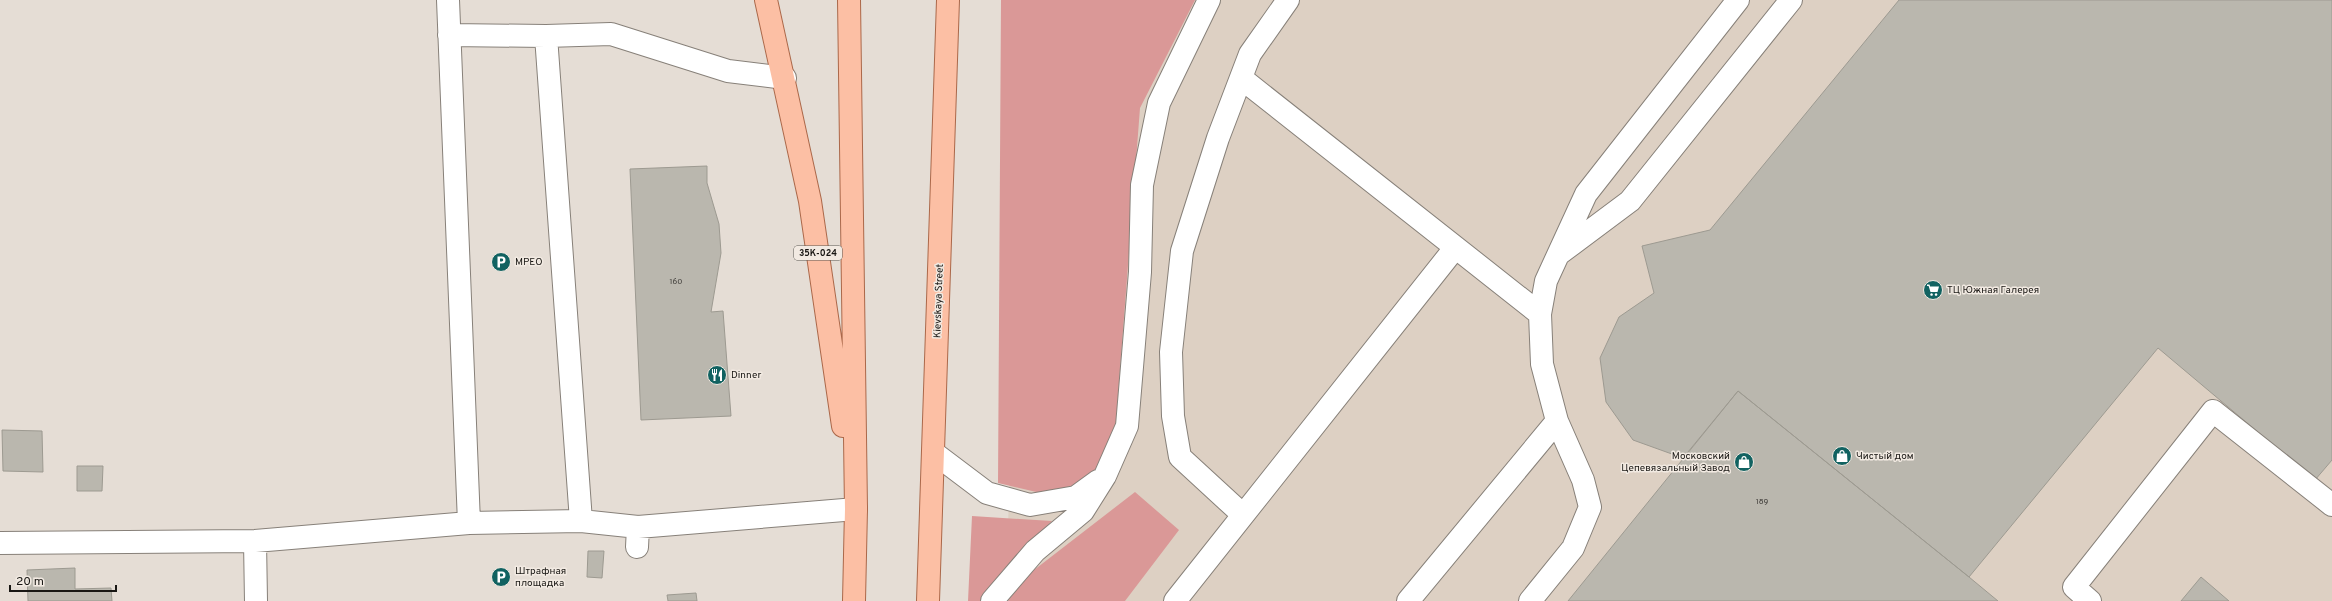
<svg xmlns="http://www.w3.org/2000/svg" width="2332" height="601" viewBox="0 0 2332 601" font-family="Overpass,sans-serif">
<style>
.built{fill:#ddd0c3}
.green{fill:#da9897}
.building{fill:#bab7ae;stroke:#9d9a91}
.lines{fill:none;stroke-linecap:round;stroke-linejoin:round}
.minor-casing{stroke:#878079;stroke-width:24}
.major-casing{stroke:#ab684a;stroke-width:24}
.minor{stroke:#fff;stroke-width:22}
.major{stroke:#fcbfa4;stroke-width:22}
.labels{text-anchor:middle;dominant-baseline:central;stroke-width:3;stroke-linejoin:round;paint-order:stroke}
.number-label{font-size:8px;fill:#403e3a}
.shield{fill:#f2eae2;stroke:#595651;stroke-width:1}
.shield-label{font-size:9px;font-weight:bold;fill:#181613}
.poi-label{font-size:10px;fill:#181613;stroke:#f2eae2;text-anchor:start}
.street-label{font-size:10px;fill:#181613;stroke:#f2eae2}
</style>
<rect width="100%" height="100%" fill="#e5ddd5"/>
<path class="built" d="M1143 0H2332V601H1006L1018 169Z"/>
<path class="green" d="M1001 0H1195L1140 108 1116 422 1097 470 1070 488 1045 494 998 483Z
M1135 492 1179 530 1125 601H1008L1025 577Z
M972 516 1052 521 1003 570 984 601H968Z"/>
<path class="building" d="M1899 0H2332V460L2315 480 2158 348 1969 577 1738 391 1683 458 1633 440 1606 402 1600 358 1619 317 1654 293 1642 246 1710 230Z
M707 166V183L719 224 721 253 711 312 723 311 731 416 641 420 630 169Z
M1738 391 1969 577 1998 601H1568Z
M2 430 42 431 43 472 3 471Z
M77 466H103L102 491H77Z
M588 551H604L602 578 587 577Z
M75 568V589L111 588 112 601H28L27 570Z
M2201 577 2229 601H2181Z
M696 593 697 601H668L667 595Z"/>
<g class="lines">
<defs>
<path id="minor" d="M448 0 469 523
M449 35 546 36 611 34 728 71 785 78
M546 36 581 521
M1241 78 1540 314
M1559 254 1630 201 1791 0
M934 453 987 493 1030 505 1076 497 1098 481
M1242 514 1180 457 1173 416 1171 352 1182 251 1218 138 1250 54 1288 0
M255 541 256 601
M0 543 255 541 469 523 581 521 638 527 856 509
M637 547 638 527
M992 601 1035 551 1083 511 1105 476 1127 426 1140 272 1142 185 1159 103 1209 0
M1175 601 1455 248
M1408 601 1557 421
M1530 601 1573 548 1590 507 1583 480 1557 421 1542 364 1540 314 1546 281 1586 194 1738 0
M2090 601 2074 587 2213 411 2332 505"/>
<path id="major" d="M766 0 810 201 843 426
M849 0 856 509 854 601
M928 601 948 0"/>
</defs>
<use href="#minor" class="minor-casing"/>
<use href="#major" class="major-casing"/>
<use href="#minor" class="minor"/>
<use href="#major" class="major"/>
</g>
<defs>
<symbol id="parking-disc" viewBox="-11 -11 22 22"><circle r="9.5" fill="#116261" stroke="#f2eae2"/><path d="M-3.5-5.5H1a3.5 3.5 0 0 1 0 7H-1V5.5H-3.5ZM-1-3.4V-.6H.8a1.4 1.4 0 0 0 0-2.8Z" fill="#fff"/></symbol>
<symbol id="supermarket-disc" viewBox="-11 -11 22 22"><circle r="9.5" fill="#116261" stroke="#f2eae2"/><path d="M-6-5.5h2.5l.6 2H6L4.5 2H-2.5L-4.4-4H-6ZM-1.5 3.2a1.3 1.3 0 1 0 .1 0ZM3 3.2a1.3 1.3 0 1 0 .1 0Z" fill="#fff"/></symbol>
<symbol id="restaurant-disc" viewBox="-11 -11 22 22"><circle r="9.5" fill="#116261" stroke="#f2eae2"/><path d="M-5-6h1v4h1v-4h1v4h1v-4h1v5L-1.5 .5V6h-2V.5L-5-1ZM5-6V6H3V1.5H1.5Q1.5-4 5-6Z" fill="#fff"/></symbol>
<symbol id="shop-disc" viewBox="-11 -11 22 22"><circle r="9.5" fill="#116261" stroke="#f2eae2"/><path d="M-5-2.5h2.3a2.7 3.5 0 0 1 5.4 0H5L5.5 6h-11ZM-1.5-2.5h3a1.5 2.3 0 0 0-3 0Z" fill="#fff"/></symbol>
</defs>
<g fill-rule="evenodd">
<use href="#parking-disc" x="490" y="251" width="22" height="22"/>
<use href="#supermarket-disc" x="1922" y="279" width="22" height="22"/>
<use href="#restaurant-disc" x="706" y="364" width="22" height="22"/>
<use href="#shop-disc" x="1831" y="445" width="22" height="22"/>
<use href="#shop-disc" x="1733" y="451" width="22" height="22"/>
<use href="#parking-disc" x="490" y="566" width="22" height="22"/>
</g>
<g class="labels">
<g class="number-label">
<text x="676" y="282">160</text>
<text x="1762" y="502">189</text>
</g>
<rect class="shield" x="794" y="246" width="48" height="14" rx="3"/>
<g class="shield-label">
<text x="818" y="253">35К-024</text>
</g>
<g class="poi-label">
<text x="515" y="262">МРЕО</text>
<text x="1947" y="290">ТЦ Южная Галерея</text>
<text x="731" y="375">Dinner</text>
<text x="1730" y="456" text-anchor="end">Московский<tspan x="1730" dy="12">Цепевязальный Завод</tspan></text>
<text x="1856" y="456">Чистый дом</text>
<text x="515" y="571">Штрафная<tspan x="515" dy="12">площадка</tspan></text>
</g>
<g class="street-label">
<text transform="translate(939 301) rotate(-88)">Kievskaya Street</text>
</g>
</g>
<path d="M10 585v6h106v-6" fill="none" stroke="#181613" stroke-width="2"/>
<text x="16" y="585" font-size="12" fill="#181613" stroke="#f2eae2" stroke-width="3" paint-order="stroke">20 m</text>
</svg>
